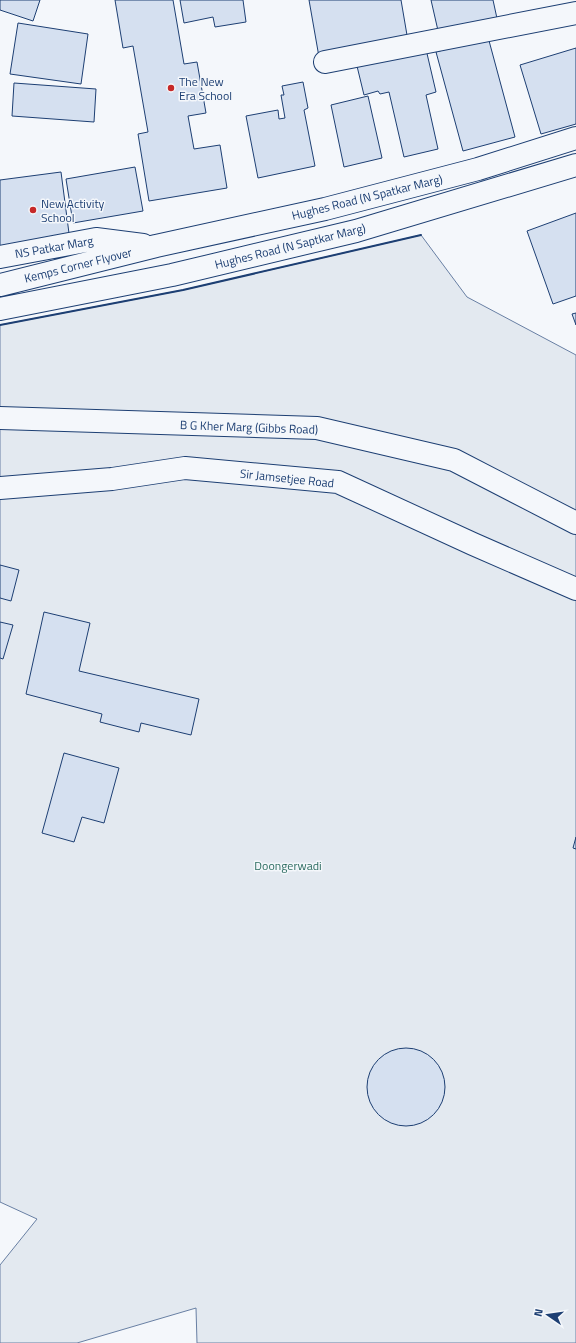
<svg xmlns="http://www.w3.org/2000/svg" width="576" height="1343" viewBox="0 0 576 1343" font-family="'Titillium Web',sans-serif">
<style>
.green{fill:#e3e9f0;stroke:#687fa3}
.building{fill:#d5e0f0;stroke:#1d3f73}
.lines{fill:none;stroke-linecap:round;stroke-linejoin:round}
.minor-casing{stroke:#1d3f73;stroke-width:24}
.major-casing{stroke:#1d3f73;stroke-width:24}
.minor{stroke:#f4f7fb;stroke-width:22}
.major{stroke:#f4f7fb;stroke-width:22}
.wall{stroke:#1d3f73;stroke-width:2}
.poi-dot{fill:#c62828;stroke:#f4f7fb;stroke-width:1.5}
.labels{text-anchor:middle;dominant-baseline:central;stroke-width:3;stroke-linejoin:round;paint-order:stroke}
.poi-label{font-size:12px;fill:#1d3f73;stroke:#f4f7fb;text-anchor:start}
.street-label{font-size:12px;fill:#1d3f73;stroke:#f4f7fb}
.park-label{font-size:12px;fill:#2c6c60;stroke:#f4f7fb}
</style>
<rect width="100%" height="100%" fill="#f4f7fb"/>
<path class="green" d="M421 235 467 297 576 355V1343H197L196 1308 77 1343H0V1265L37 1219 0 1202V325L183 290Z"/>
<path class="building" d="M0 0H40L33 21 0 10Z
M115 0H173L184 64 197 62 206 113 188 116 194 149 220 145 227 188 149 201 138 134 148 132 133 46 123 48Z
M180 0H243L246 22 215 27 213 17 184 23Z
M309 0H401L408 41 319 57Z
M431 0H493L498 23 439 35Z
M18 23 88 34 81 84 10 74Z
M488 37 515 137 463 151 436 52Z
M425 45 436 92 426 95 438 149 404 157 389 92 380 94 378 91 364 95 356 62Z
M576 48V124L541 134 520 65Z
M303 82 308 108 304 110 315 166 258 178 246 116 278 110 279 119 285 118 281 95H284L282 86Z
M14 83 96 89 94 122 12 116Z
M368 96 382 158 344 167 331 105Z
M135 167 143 211 73 223 66 179Z
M61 172 70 241 0 250V180Z
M576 213V296L553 304 527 231Z
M576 313V325L572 314Z
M0 565 19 570 11 601 0 598Z
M44 612 90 623 79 671 199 699 191 735 141 723 139 732 100 722 102 714 26 694Z
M0 622 13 625 3 659 0 658Z
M64 753 119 768 104 823 82 817 74 842 42 833Z
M576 837V849L573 848Z
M367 1087a39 39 0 1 1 78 0a39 39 0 1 1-78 0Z"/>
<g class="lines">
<defs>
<path id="minor" d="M325 62 576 13
M0 418 317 428 454 460 576 523
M0 488 112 479 185 468 338 482 473 544 576 589"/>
<path id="major" d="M0 257 96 239 143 245
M0 285 156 246 325 209 478 169 576 138
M0 309 172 275 356 231 576 165"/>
</defs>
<use href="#minor" class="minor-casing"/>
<use href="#major" class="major-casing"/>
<use href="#minor" class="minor"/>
<use href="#major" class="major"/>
<path class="wall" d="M0 325 183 290 421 235"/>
</g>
<g class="poi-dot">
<circle cx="171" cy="88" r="4"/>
<circle cx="33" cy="210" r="4"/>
</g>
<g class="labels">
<g class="poi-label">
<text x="179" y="81">The New<tspan x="179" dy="14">Era School</tspan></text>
<text x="41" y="203">New Activity<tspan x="41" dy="14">School</tspan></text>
</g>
<g class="street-label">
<text transform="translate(367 197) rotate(-14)">Hughes Road (N Spatkar Marg)</text>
<text transform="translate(290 246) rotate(-14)">Hughes Road (N Saptkar Marg)</text>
<text transform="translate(54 247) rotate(-10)">NS Patkar Marg</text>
<text transform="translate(78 265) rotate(-14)">Kemps Corner Flyover</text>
<text transform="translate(249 427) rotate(2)">B G Kher Marg (Gibbs Road)</text>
<text transform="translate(287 478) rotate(6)">Sir Jamsetjee Road</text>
</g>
<g class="park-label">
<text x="288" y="865">Doongerwadi</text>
</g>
</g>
<g transform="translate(548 1315) rotate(283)" stroke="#f4f7fb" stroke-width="3" paint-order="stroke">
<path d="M0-3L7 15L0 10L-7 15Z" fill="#1d3f73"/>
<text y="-6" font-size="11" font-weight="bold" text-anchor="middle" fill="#1d3f73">N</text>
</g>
</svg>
